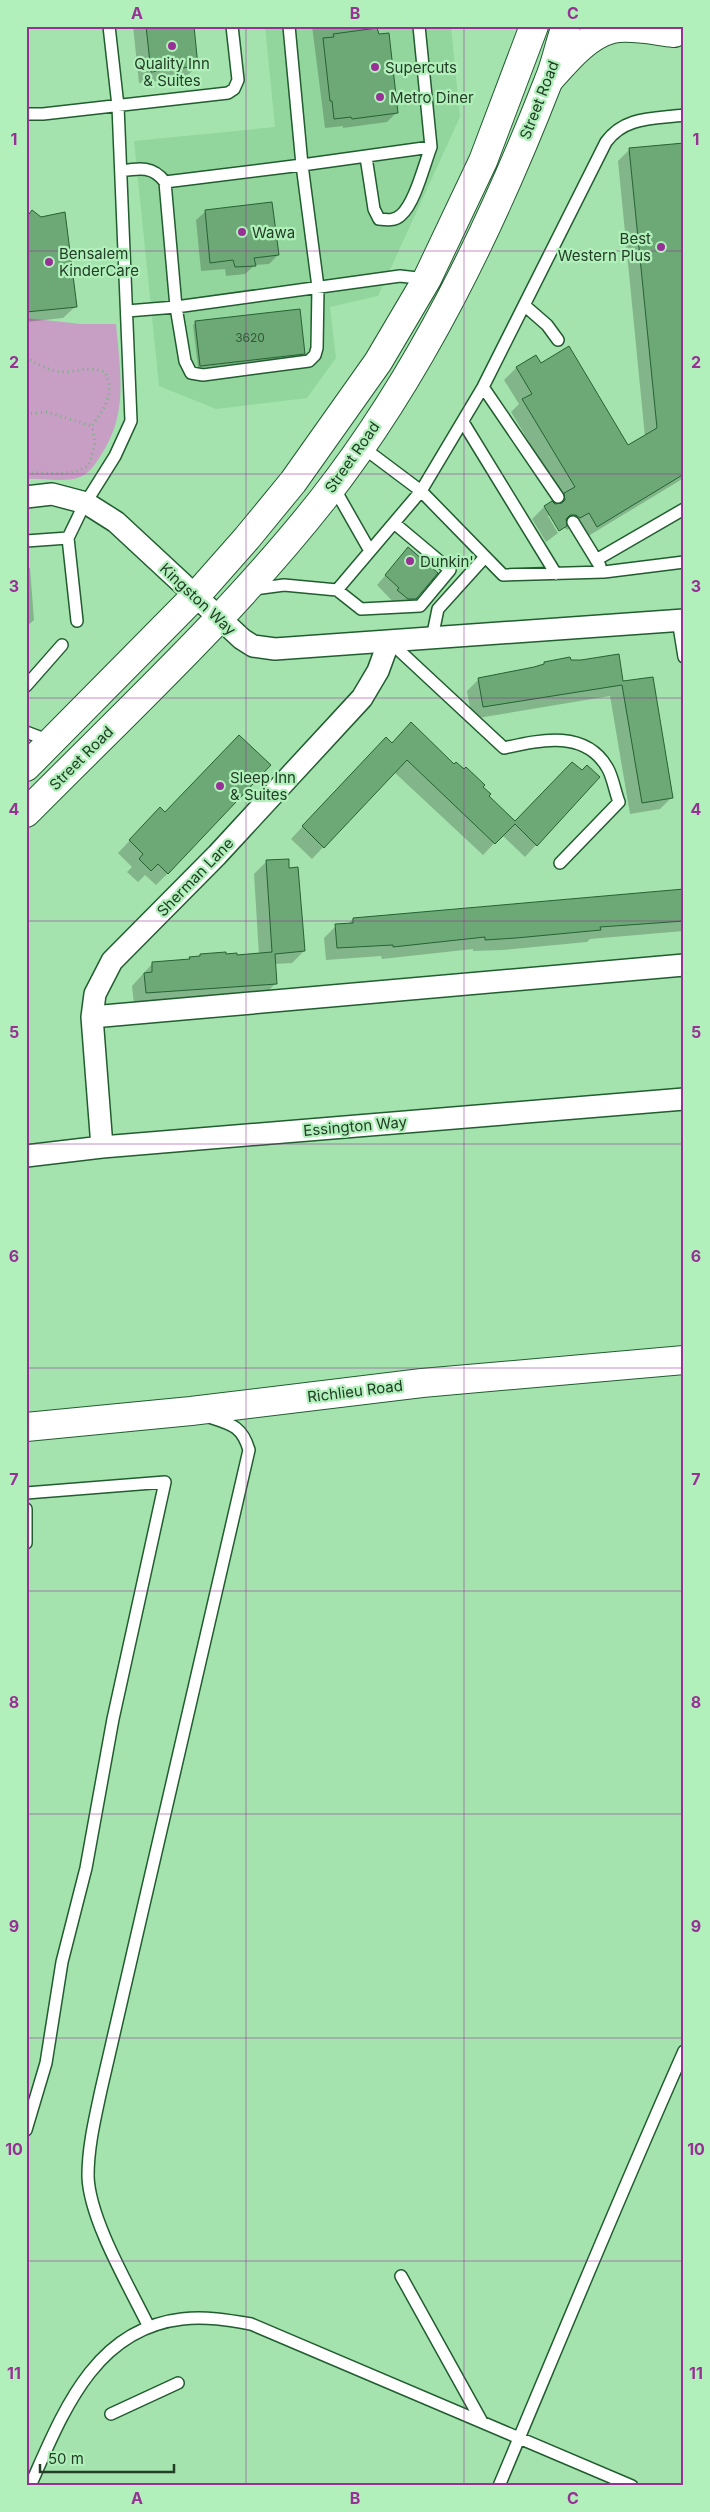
<svg xmlns="http://www.w3.org/2000/svg" width="710" height="2512" viewBox="0 0 710 2512" font-family="Inter,sans-serif">
<style>
.built{fill:#92d69d}
.green{fill:#c79fc4}
.shadow{fill:#0003}
.building{fill:#6ca976;stroke:#266234}
.lines{fill:none;stroke-linecap:round;stroke-linejoin:round}
.lane-casing{stroke:#215d2f;stroke-width:14}
.street-casing{stroke:#215d2f;stroke-width:24}
.secondary-casing{stroke:#215d2f;stroke-width:30}
.primary-casing{stroke:#215d2f;stroke-width:30}
.highway-casing{stroke:#215d2f;stroke-width:30}
.path{stroke:#7baf83;stroke-width:3;stroke-dasharray:1 4;stroke-linecap:butt}
.lane{stroke:#fff;stroke-width:11}
.street{stroke:#fff;stroke-width:21}
.secondary{stroke:#fff;stroke-width:28}
.primary{stroke:#fff;stroke-width:28}
.highway{stroke:#fff;stroke-width:28}
.grid{fill:none;stroke:#983196;stroke-width:1;stroke-opacity:0.55}
.poi-dot{fill:#983196;stroke:#b1f0ba;stroke-width:2}
.labels{text-anchor:middle;dominant-baseline:central;stroke-width:4.5;stroke-linejoin:round;paint-order:stroke}
.number-label{font-size:12px;fill:#35583b}
.poi-label{font-size:15px;fill:#233d27;stroke:#b1f0ba;text-anchor:start}
.street-label{font-size:15px;fill:#233d27;stroke:#b1f0ba}
.neatline{fill:none;stroke:#983196;stroke-width:2}
.grid-label{font-size:16px;text-anchor:middle;font-weight:bold;fill:#983196}
</style>
<rect width="100%" height="100%" fill="#a4e3ae"/>
<path class="built" d="M265 26H451L460 117 378 296 330 307 336 358 307 398 216 409 159 386 134 141 275 127Z"/>
<path class="green" d="M26 318 81 324H116C120 372 129 413 101 455 96 463 89 474 80 477 65 483 43 478 26 479Z"/>
<path class="shadow" d="M133 26H192L197 66 185 78 139 83Z
M312 26H377L397 112 387 122 343 128V126L325 128Z
M630 149 684 160V478L585 538 576 524 567 530 564 527 560 531 550 514 548 516 558 533 546 542 532 519 544 507 552 503 555 505 562 497 511 412 519 404 504 380 516 368 535 356 540 365 628 447 645 437 618 161Z
M206 211 278 255 269 264 255 265 245 274 226 276 225 269 201 271 196 220Z
M26 218 76 306 63 318 26 322Z
M196 322 304 353 301 356 198 368 193 325Z
M408 549 415 598 406 607 399 608 377 585Z
M26 568H30L34 620 26 627Z
M569 661 622 683 672 797 660 809 630 814 610 696 472 719 467 691 479 679 541 667 545 663Z
M392 744 454 765 482 787 487 797 536 845 525 857 502 835 483 855 394 772 312 859 291 839 374 750Z
M148 821 168 873 156 885 145 875 138 882 127 872 132 867 118 853Z
M266 862 304 951 292 963 274 964 276 983 264 995 134 1004 132 986 152 964 188 961 200 955H259L254 874Z
M684 891V931L590 939 587 942 503 950 473 951V949L382 959 381 956 326 960 324 938 336 926 347 925 353 919Z"/>
<path class="building" d="M146 26H194L198 66 151 72Z
M377 28 379 34 389 33 398 113 352 119 351 117 334 119 332 101H330L323 38 334 37 333 34Z
M684 143V474L597 527 589 513 580 518 576 515H570L566 519 567 526 559 531 544 506 552 501 555 504 562 503 565 500 564 493 575 487 522 399 532 394 516 367 536 355 541 363 569 346 628 445 657 428 629 148Z
M272 202 279 255 254 258 256 266 235 267 233 260 210 263 205 210Z
M32 210 41 217 65 212 77 307 26 312V218Z
M300 309 305 354 200 366 195 321Z
M408 547 438 573 416 599H408L397 590 399 588 385 575Z
M619 654 623 681 653 677 673 798 642 803 622 685 483 707 478 678 534 667 544 664V662L570 657 571 660H581Z
M411 722 454 764 456 762 464 769 466 767 485 785 483 787 491 794 489 796 515 821 572 762 582 770 587 765 600 777 537 846 515 824 495 844 407 760 324 848 302 826 386 737 392 743Z
M239 735 271 765 168 874 158 864 151 871 139 859 143 854 129 840 160 807 165 812Z
M289 859V868L298 867 305 951 275 954 277 984 146 993 144 973 152 972V962L190 959 189 957 200 956V954L226 952V954L237 953V955L272 952 266 860Z
M684 889V921L600 927 601 930 516 938 485 940V937L393 947V945L337 948 335 924 353 923V918Z"/>
<g class="lines">
<defs>
<path id="lane" d="M289 26 302 165 431 147 419 26
M26 114H43L228 93 234 89 238 80 232 26
M684 115C654 119 625 116 606 142L483 387 421 491 503 575 604 572 684 562
M366 157 374 209 379 219C387 220 395 221 401 215 415 203 424 165 431 147
M121 171C140 168 153 166 165 182L176 307 185 361 191 373 203 375 309 361 315 355 317 348 318 287 302 165 165 182
M524 305 547 325 558 340
M127 311 176 307 400 276 426 279
M483 387 558 497
M463 422 556 574
M333 486 370 551
M573 522 600 566
M26 541 68 538
M596 560 684 509
M254 589 284 585 337 590 361 609 420 606 450 570 394 523
M337 590 421 491 361 446
M678 620 684 657
M77 621 68 538 83 507 115 456 131 421 118 106 109 26
M432 638 438 609 485 557
M389 641 504 748C540 740 586 729 608 769 613 778 615 792 619 802L560 863
M26 686 62 645
M26 732 50 741
M26 1493 165 1482 113 1719 86 1868 62 1962 46 2063 26 2130
M26 1509V1543
M401 2276 482 2422
M149 2327C130 2288 89 2219 88 2176 88 2147 95 2118 101 2090L249 1450C242 1426 231 1424 209 1417
M111 2414 178 2383
M30 2486C62 2415 93 2329 182 2319 205 2316 228 2320 251 2324L632 2486
M499 2486C560 2341 620 2195 684 2051"/>
<path id="street" d="M26 497 52 494 86 503 116 522 242 639 253 646 275 649 684 620
M92 1017 684 965
M102 1147 92 1017 95 994 112 961 217 855 362 698 378 671 389 641
M26 1156 102 1147 684 1099"/>
<path id="secondary" d="M26 1427 191 1411 422 1383 684 1360"/>
<path id="primary" d="M26 767 202 589 247 538 293 482 378 362 427 279 483 161 534 26
M26 813C127 711 234 612 323 499 420 375 491 228 548 82 556 64 559 44 566 26"/>
<path id="highway" d="M549 80C567 60 586 36 612 29 631 25 655 31 674 33"/>
</defs>
<use href="#lane" class="lane-casing"/>
<use href="#street" class="street-casing"/>
<use href="#secondary" class="secondary-casing"/>
<use href="#primary" class="primary-casing"/>
<use href="#highway" class="highway-casing"/>
<path class="path" d="M26 357C38 365 51 372 66 372 82 371 88 366 105 372 116 392 104 409 92 426L95 443 89 465C69 478 49 472 26 473
M26 414 47 412 92 426"/>
<use href="#lane" class="lane"/>
<use href="#street" class="street"/>
<use href="#secondary" class="secondary"/>
<use href="#primary" class="primary"/>
<use href="#highway" class="highway"/>
</g>
<path class="grid" d="M246 26V2486M464 26V2486M26 251H684M26 474H684M26 698H684M26 921H684M26 1144H684M26 1368H684M26 1591H684M26 1814H684M26 2038H684M26 2261H684"/>
<g class="poi-dot">
<circle cx="172" cy="46" r="5"/>
<circle cx="375" cy="67" r="5"/>
<circle cx="380" cy="97" r="5"/>
<circle cx="242" cy="232" r="5"/>
<circle cx="661" cy="247" r="5"/>
<circle cx="49" cy="262" r="5"/>
<circle cx="410" cy="561" r="5"/>
<circle cx="220" cy="786" r="5"/>
</g>
<g class="labels">
<g class="number-label">
<text x="250" y="337">3620</text>
</g>
<g class="poi-label">
<text x="172" y="63" text-anchor="middle">Quality Inn<tspan x="172" dy="17">&amp; Suites</tspan></text>
<text x="385" y="67">Supercuts</text>
<text x="390" y="97">Metro Diner</text>
<text x="252" y="232">Wawa</text>
<text x="651" y="238" text-anchor="end">Best<tspan x="651" dy="17">Western Plus</tspan></text>
<text x="59" y="253">Bensalem<tspan x="59" dy="17">KinderCare</tspan></text>
<text x="420" y="561">Dunkin'</text>
<text x="230" y="777">Sleep Inn<tspan x="230" dy="17">&amp; Suites</tspan></text>
</g>
<g class="street-label">
<text transform="translate(539 100) rotate(-69)">Street Road</text>
<text transform="translate(352 457) rotate(-55)">Street Road</text>
<text transform="translate(198 599) rotate(43)">Kingston Way</text>
<text transform="translate(81 758) rotate(-45)">Street Road</text>
<text transform="translate(195 877) rotate(-46)">Sherman Lane</text>
<text transform="translate(355 1126) rotate(-5)">Essington Way</text>
<text transform="translate(355 1391) rotate(-7)">Richlieu Road</text>
</g>
</g>
<rect width="710" height="2512" fill="none" stroke="#b1f0ba" stroke-width="55"/>
<path d="M40 2464v8h134v-8" fill="none" stroke="#233d27" stroke-width="2.5"/>
<text x="48" y="2464" font-size="15" fill="#233d27" stroke="#b1f0ba" stroke-width="4" paint-order="stroke">50 m</text>
<rect x="28" y="28" width="654" height="2456" class="neatline"/>
<g class="grid-label">
<text x="137" y="19">A</text>
<text x="355" y="19">B</text>
<text x="573" y="19">C</text>
<text x="14" y="145">1</text>
<text x="696" y="145">1</text>
<text x="14" y="368">2</text>
<text x="696" y="368">2</text>
<text x="14" y="592">3</text>
<text x="696" y="592">3</text>
<text x="14" y="815">4</text>
<text x="696" y="815">4</text>
<text x="14" y="1038">5</text>
<text x="696" y="1038">5</text>
<text x="14" y="1262">6</text>
<text x="696" y="1262">6</text>
<text x="14" y="1485">7</text>
<text x="696" y="1485">7</text>
<text x="14" y="1708">8</text>
<text x="696" y="1708">8</text>
<text x="14" y="1932">9</text>
<text x="696" y="1932">9</text>
<text x="14" y="2155">10</text>
<text x="696" y="2155">10</text>
<text x="14" y="2379">11</text>
<text x="696" y="2379">11</text>
<text x="137" y="2504">A</text>
<text x="355" y="2504">B</text>
<text x="573" y="2504">C</text>
</g>
</svg>
